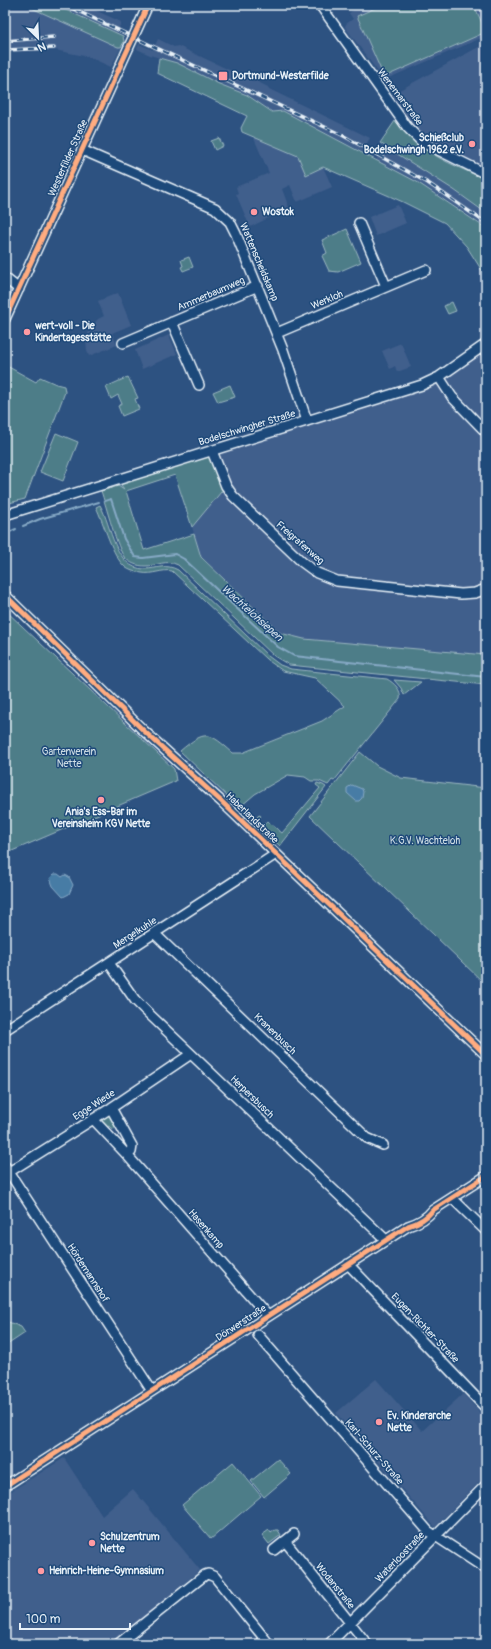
<svg xmlns="http://www.w3.org/2000/svg" width="491" height="1649" viewBox="0 0 491 1649" font-family="Pangolin,sans-serif">
<style>
.built{fill:#415f8c}
.green{fill:#4e7d88;stroke:#9bb7c0}
.water{fill:#477ba5;stroke:#87aac6}
.lines{fill:none;stroke-linecap:round;stroke-linejoin:round}
.stream{stroke:#87aac6;stroke-width:2}
.minor-casing{stroke:#e8f1f8;stroke-width:12}
.minor{stroke:#1f4a7a;stroke-width:9}
.rail-casing{stroke:#e8f1f8;stroke-width:3.5}
.rail{stroke:#1f4a7a;stroke-width:2;stroke-dasharray:6;stroke-linecap:butt}
.cycleway-casing{stroke:#1f4a7a;stroke-width:8}
.cycleway{stroke:#ffac80;stroke-width:5}
.poi-dot{fill:#ff9aa2;stroke:#1f4a7a;stroke-width:1.5}
.labels{text-anchor:middle;dominant-baseline:central;stroke-width:3;stroke-linejoin:round;paint-order:stroke}
.poi-label{font-size:10px;font-weight:bold;fill:#e8f1f8;stroke:#1f4a7a;text-anchor:start}
.street-label{font-size:10px;fill:#e8f1f8;stroke:#1f4a7a}
.park-label{font-size:10px;fill:#d1e0e7;stroke:#1f4a7a}
.water-label{font-size:11px;font-style:italic;fill:#d0dfec;stroke:#1f4a7a}
</style>
<rect width="100%" height="100%" fill="#2d5281"/>
<filter id="ink" filterUnits="userSpaceOnUse"><feTurbulence type="fractalNoise" baseFrequency=".025" numOctaves="2"/><feDisplacementMap in="SourceGraphic" scale="8" xChannelSelector="R" yChannelSelector="G"/><feConvolveMatrix kernelMatrix="1 2 1 2 8 2 1 2 1" color-interpolation-filters="sRGB"/></filter>
<g filter="url(#ink)">
<path class="built" d="M5 5H25L118 47H121L111 67 89 57 55 50 5 52Z
M56 5H84L121 22 117 34Z
M361 5H486V36L384 80 345 27 346 24 353 19 349 13Z
M158 39 174 47 178 46 255 82 256 81 268 87 269 89 370 138 362 152 283 111 272 112 247 95 219 84 177 63 150 55 137 49 139 44 153 50Z
M486 43V174L422 142 385 98Z
M253 136 323 167 332 187 297 202 290 185 282 189 289 208 250 227 236 194 238 193 236 187 269 173Z
M385 146 454 190 486 213V228L417 182 376 160Z
M398 205 406 223 376 236 369 217Z
M118 293 131 325 112 333 117 345 89 356 87 351 86 339 90 328 98 319 104 316 98 301Z
M169 335 177 354 142 369 135 350Z
M401 343 411 367 397 372 395 366 390 369 382 351Z
M486 344V655L304 639 280 633 201 556 192 527 225 486 212 451 422 385Z
M376 1379 422 1431 463 1394 486 1419V1475L435 1527 336 1413Z
M64 1458 102 1516 133 1489 200 1570 110 1644H5V1495Z"/>
<path class="green" d="M25 5H55L123 36 124 42 121 47H118Z
M382 5H474L486 32 384 77 357 16Z
M159 58 177 63 219 84 247 95 272 112 283 111 417 182 484 227 486 228V277L467 247 445 223 403 202 323 167 306 175 298 156 242 132 241 128 247 116 157 73Z
M395 121C406 129 415 142 427 150 445 163 466 170 486 180V213L454 190 380 143Z
M219 138 223 146 215 150 211 141Z
M347 229 361 262 338 272 329 271 322 256 327 253 322 240Z
M189 257 193 267 183 271 181 267 183 266 181 260Z
M452 302 456 311 448 314 444 306Z
M5 365 36 382 40 377 56 384 64 386 65 392 25 499 5 504Z
M128 377 138 398 135 399 139 409 122 416 118 406 122 404 118 395 111 399 106 387Z
M230 385 235 397 218 402 213 392Z
M56 433 78 442 63 481 40 472Z
M212 451 226 486 192 527 175 475 126 491 144 550 194 534 201 557 280 633 304 639 486 655V685L289 665 274 656 178 565C166 559 157 566 145 566 137 566 130 563 125 558 117 549 106 505 101 491L118 486 124 490 117 481Z
M100 505C112 526 114 569 145 569 158 569 165 563 178 570L268 656 280 665 291 669 387 679C394 683 402 690 400 699L334 781 332 780 328 785 319 781H311L305 777 288 775 255 794 241 806 255 819 259 815 261 816 255 823 180 751C206 729 209 732 233 753H242L322 721 345 706 315 678 283 671 266 659 172 571C162 569 152 575 142 573 136 572 130 571 125 567 112 556 104 523 96 507Z
M5 610 174 769 176 781 5 854Z
M394 680 421 682 404 695 401 688Z
M360 752 377 766 401 778 486 788V985L310 816Z
M317 783 323 785 326 787 280 846 261 828 267 821 282 833 320 788 316 785Z
M107 1114H110L118 1126 114 1129 108 1126 105 1129 100 1120Z
M5 1321H6L21 1327 25 1333 7 1345 5 1342Z
M278 1459 291 1474 264 1497 251 1481Z
M233 1462 261 1496 211 1539 182 1505Z
M269 1530 271 1533 275 1530H278L281 1535 269 1544 262 1535Z"/>
<path class="water" d="M352 785 362 789 363 792 362 798 359 801H356L347 793V788Z
M54 874H58L62 877 65 875 69 877 73 885 69 894 63 897 53 886 50 878Z"/>
<g class="lines">
<path class="stream" d="M105 501 111 499 124 539 135 557 143 558 175 554 184 559 278 647 294 656 486 677
M23 526 40 519 99 502
M5 534 16 529"/>
<defs>
<path id="minor" d="M320 5 407 127 422 142 486 174
M82 150 215 208 230 222 236 234 283 350 307 421
M359 223 386 286
M5 278 19 289
M5 319 148 5
M172 322 199 385
M277 333 426 270
M123 343 258 286
M439 377 452 397 486 432
M212 451 226 486 233 496 302 562 317 573 337 581 461 594 475 593 486 589
M5 515 422 385 439 377 486 344
M5 595 144 731 222 802 486 1055
M155 934 367 1138 383 1145
M109 963 135 1000 146 1011 386 1240
M5 1030 276 854
M93 1119 127 1155 131 1152 132 1146 111 1108
M127 1155 268 1316
M5 1166 152 1391
M9 1172 111 1108 191 1054
M452 1198 486 1231
M348 1264 486 1408
M258 1335 428 1531 486 1569
M5 1486 408 1226C418 1223 427 1218 433 1210L486 1176
M285 1541 367 1644
M274 1550 294 1534
M118 1644 205 1575 208 1574 215 1577 269 1644
M329 1644 486 1485"/>
</defs>
<use href="#minor" class="minor-casing"/>
<use href="#minor" class="minor"/>
<defs>
<path id="rail" d="M65 5 342 135 428 183 486 223
M5 41 54 37
M5 50 54 48"/>
</defs>
<use href="#rail" class="rail-casing"/>
<use href="#rail" class="rail"/>
<defs>
<path id="cycleway" d="M5 319 148 5
M5 595 144 731 222 802 486 1055
M5 1486 408 1226C418 1223 427 1218 433 1210L486 1176"/>
</defs>
<use href="#cycleway" class="cycleway-casing"/>
<use href="#cycleway" class="cycleway"/>
</g>
</g>
<g class="poi-dot">
<rect x="218" y="71" width="10" height="10" rx="2"/>
<circle cx="472" cy="144" r="4"/>
<circle cx="254" cy="212" r="4"/>
<circle cx="27" cy="332" r="4"/>
<circle cx="101" cy="800" r="4"/>
<circle cx="379" cy="1422" r="4"/>
<circle cx="92" cy="1543" r="4"/>
<circle cx="41" cy="1571" r="4"/>
</g>
<g class="labels">
<g class="poi-label">
<text x="232" y="76">Dortmund-Westerfilde</text>
<text x="464" y="138" text-anchor="end">Schießclub<tspan x="464" dy="12">Bodelschwingh 1962 e.V.</tspan></text>
<text x="262" y="212">Wostok</text>
<text x="35" y="326">wert-voll - Die<tspan x="35" dy="12">Kindertagesstätte</tspan></text>
<text x="101" y="812" text-anchor="middle">Ania's Ess-Bar im<tspan x="101" dy="12">Vereinsheim KGV Nette</tspan></text>
<text x="387" y="1416">Ev. Kinderarche<tspan x="387" dy="12">Nette</tspan></text>
<text x="100" y="1537">Schulzentrum<tspan x="100" dy="12">Nette</tspan></text>
<text x="49" y="1571">Heinrich-Heine-Gymnasium</text>
</g>
<g class="street-label">
<text transform="translate(400 97) rotate(53)">Wenemarstraße</text>
<text transform="translate(68 158) rotate(-66)">Westerfilder Straße</text>
<text transform="translate(259 262) rotate(67)">Wattenscheidskamp</text>
<text transform="translate(211 294) rotate(-23)">Ammerbaumweg</text>
<text transform="translate(327 300) rotate(-23)">Werkloh</text>
<text transform="translate(247 428) rotate(-17)">Bodelschwingher Straße</text>
<text transform="translate(300 543) rotate(41)">Freigrafenweg</text>
<text transform="translate(252 818) rotate(44)">Haberlandstraße</text>
<text transform="translate(135 933) rotate(-33)">Mergelkuhle</text>
<text transform="translate(275 1034) rotate(44)">Kranenbusch</text>
<text transform="translate(252 1097) rotate(44)">Herpersbusch</text>
<text transform="translate(94 1105) rotate(-33)">Egge Wiede</text>
<text transform="translate(206 1229) rotate(49)">Hasenkamp</text>
<text transform="translate(88 1273) rotate(57)">Hördemannshof</text>
<text transform="translate(241 1323) rotate(-33)">Dörwerstraße</text>
<text transform="translate(425 1328) rotate(46)">Eugen-Richter-Straße</text>
<text transform="translate(374 1452) rotate(49)">Karl-Schurz-Straße</text>
<text transform="translate(400 1557) rotate(-46)">Waterloostraße</text>
<text transform="translate(335 1586) rotate(51)">Wodanstraße</text>
</g>
<g class="park-label">
<text x="69" y="752">Gartenverein<tspan x="69" dy="12">Nette</tspan></text>
<text x="425" y="841">K.G.V. Wachteloh</text>
</g>
<g class="water-label">
<text transform="translate(252 613) rotate(42)">Wachtelohsiepen</text>
</g>
</g>
<rect width="491" height="1649" fill="none" stroke="#1f4a7a" stroke-width="20"/>
<rect x="10" y="10" width="471" height="1629" fill="none" stroke="#e8f1f8" stroke-width="1.5" filter="url(#ink)"/>
<g transform="translate(38 38) rotate(156)" stroke="#1f4a7a" stroke-width="3" paint-order="stroke">
<path d="M0-3L7 15L0 10L-7 15Z" fill="#e8f1f8"/>
<text y="-6" font-size="11" font-weight="bold" text-anchor="middle" fill="#e8f1f8">N</text>
</g>
<path d="M20 1623v6h110v-6" fill="none" stroke="#e8f1f8" stroke-width="2"/>
<text x="26" y="1623" font-size="12" fill="#e8f1f8" stroke="#1f4a7a" stroke-width="3" paint-order="stroke">100 m</text>
</svg>
